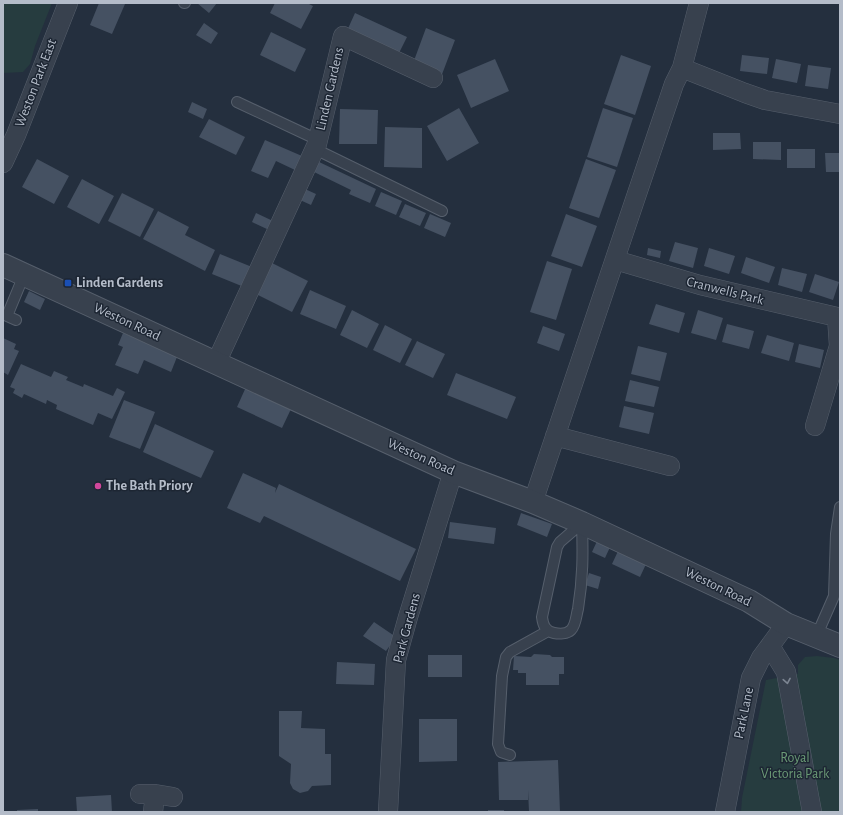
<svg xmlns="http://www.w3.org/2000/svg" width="843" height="815" viewBox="0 0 843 815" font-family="'Alegreya Sans',sans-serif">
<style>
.green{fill:#263c3f}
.building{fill:#455162}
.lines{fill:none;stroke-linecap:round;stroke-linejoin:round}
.service-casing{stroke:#565f6c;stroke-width:12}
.minor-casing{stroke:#565f6c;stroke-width:20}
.tertiary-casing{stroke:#565f6c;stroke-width:24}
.service{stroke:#38414e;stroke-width:10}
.minor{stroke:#38414e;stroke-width:19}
.tertiary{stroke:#38414e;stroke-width:22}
.oneway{stroke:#7c8592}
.transit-dot{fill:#1a4fb4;stroke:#1d2633;stroke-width:1.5}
.hotel-dot{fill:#d1479c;stroke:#1d2633;stroke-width:1.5}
.labels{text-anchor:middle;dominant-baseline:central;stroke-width:3;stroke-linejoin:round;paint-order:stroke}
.street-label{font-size:14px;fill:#b4bcc9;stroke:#1d2633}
.poi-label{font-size:14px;font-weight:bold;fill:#b4bcc9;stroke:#1d2633;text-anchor:start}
.park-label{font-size:14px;fill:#6b9a76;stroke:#1d2633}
</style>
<rect width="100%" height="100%" fill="#242f3e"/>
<path class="green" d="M3 3H52L35 46 30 64 23 72 3 73Z
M817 656 834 658 840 660V812H741L742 798 766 680 798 674V665L805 657Z"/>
<path class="building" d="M99 3 125 4 112 34 90 25Z
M197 3H217L209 13Z
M275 3H307L313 6 301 29 270 13Z
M355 13 407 37 397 57 346 33Z
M204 23 218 33 211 44 196 35Z
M426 28 455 40 441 77 412 66Z
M271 32 306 49 295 72 260 55Z
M621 55 651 66 635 115 604 104Z
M742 55 769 58 767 74 740 71Z
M495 59 509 91 471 108 457 75Z
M776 59 801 64 797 83 772 78Z
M808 65 831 68 828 89 805 86Z
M192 102 207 109 203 119 188 112Z
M459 108 479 143 447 161 427 126Z
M603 108 633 118 617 167 587 157Z
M340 109 378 110 377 144H339Z
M209 119 245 137 236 155 199 137Z
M385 127 422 128V168L384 167Z
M713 133H740L741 149 713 150Z
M265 140 302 156 295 170 276 161 268 178 251 171Z
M753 142H781V160L753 159Z
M787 149H815V168H787Z
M825 153H840V172H826Z
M37 159 69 176 54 204 22 187Z
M586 159 616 170 599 218 569 208Z
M317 161 376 189 370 203 349 194 351 190 312 171Z
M82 179 114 196 99 224 67 207Z
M305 189 316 194 311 205 300 200Z
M381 192 402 201 396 215 375 206Z
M122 193 154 209 140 237 108 221Z
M405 204 426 213 420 226 399 217Z
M158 211 189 227 185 235 215 250 205 271 143 239Z
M256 213 273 221 269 230 252 222Z
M430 214 451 223 445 237 424 228Z
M566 214 597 226 582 267 551 256Z
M675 242 698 248 693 268 669 261Z
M648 248 661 251 660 258 647 255Z
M709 248 735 256 729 274 704 266Z
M220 254 252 267 244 287 212 274Z
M746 257 775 267 769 283 741 273Z
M547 261 572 269 556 320 530 312Z
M272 263 308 281 292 312 256 294Z
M782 268 807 274 802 292 778 285Z
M815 274 839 282 833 300 809 292Z
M310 290 346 306 336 329 300 314Z
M29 291 45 299 40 310 24 302Z
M656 304 685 313 679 333 649 324Z
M352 310 379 324 367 348 340 335Z
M698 310 723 318 716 340 691 333Z
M727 324 754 331 749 349 722 342Z
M385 325 412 339 400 363 373 350Z
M543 326 565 334 559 351 537 343Z
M123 333 177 357 171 372 144 360 138 374 115 365 123 347 118 345Z
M767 335 794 343 789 361 761 353Z
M3 338 16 344 14 349 19 351 8 375 3 372Z
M417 341 445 354 433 378 405 365Z
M799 344 824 350 820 368 795 362Z
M638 346 667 353 660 381 631 374Z
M21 364 51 377 54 371 68 377 66 380 83 387 84 384 113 396 117 388 125 392 112 419 98 413 93 425 56 409 57 405 47 400 46 404 24 394 22 398 13 393 15 389 10 387Z
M456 373 516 397 507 419 447 395Z
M630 380 659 387 654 407 625 401Z
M246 387 291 409 282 428 237 407Z
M124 400 155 412 140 449 109 437Z
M624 406 654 413 649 434 619 427Z
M155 424 214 451 201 478 143 452Z
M243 473 276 488 275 493 279 484 416 549 400 581 264 516 260 523 227 508Z
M521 513 552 524 547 537 517 525Z
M450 522 496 528 494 544 448 538Z
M598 539 611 545 605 558 592 552Z
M619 549 647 562 640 577 612 564Z
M589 573 601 577 598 589 585 585Z
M374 622 396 637 386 651 363 636Z
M534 654 550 655 552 657H564V674H559V685H526V673H518V670H513L514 656 531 657Z
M428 655H462V677H428Z
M337 662 375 664 374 685 336 684Z
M279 711H302L301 728 325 729V754H331V785L312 786 308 791 300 793 293 789 290 783 291 764 279 756Z
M419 719H457V761L419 762Z
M558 760 560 812H529L528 790V800H499L498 762Z
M111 795 112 812H77L76 797Z
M38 809V812H17V810Z
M488 810H504V812H488Z"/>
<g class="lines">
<defs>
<path id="service" d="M184 3H185
M237 102 318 140
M315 149 442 211
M16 320 7 316 24 275
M582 523C583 554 583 578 578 609 576 616 576 625 571 630 567 634 559 634 554 633 545 631 543 625 542 617L557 547 560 542Z
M816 637 834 596 836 534 840 507
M510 755 501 752 498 744 502 676 506 657 510 652 548 631"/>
<path id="minor" d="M682 68 745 93 765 100 840 114
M3 163 16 135 68 3
M615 260 700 285 837 317 839 346 815 426
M216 363 317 144 343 36 433 78
M555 436 670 466
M533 502 674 84 682 68 699 3
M770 646 786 672 812 812
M140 794H155L173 797
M153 812 155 794
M388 812 396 660 408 617 453 472
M725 812 751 678 761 658 786 624"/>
<path id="tertiary" d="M3 265 453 472 533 502 582 523 749 601 786 624 840 646"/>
</defs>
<use href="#service" class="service-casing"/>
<use href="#minor" class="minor-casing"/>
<use href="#tertiary" class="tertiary-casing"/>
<use href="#service" class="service"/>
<use href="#minor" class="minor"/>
<use href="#tertiary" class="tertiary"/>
</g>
<defs><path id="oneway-chevron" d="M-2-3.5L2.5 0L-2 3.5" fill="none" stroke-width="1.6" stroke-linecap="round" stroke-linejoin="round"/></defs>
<use class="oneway" href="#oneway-chevron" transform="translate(787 681) rotate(80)"/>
<rect class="transit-dot" x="64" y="279" width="8" height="8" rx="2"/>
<circle class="hotel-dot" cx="98" cy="486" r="4"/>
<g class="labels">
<g class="street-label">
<text transform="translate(36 83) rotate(-69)">Weston Park East</text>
<text transform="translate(330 89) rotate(-77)">Linden Gardens</text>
<text transform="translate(725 291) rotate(14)">Cranwells Park</text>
<text transform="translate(127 322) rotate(25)">Weston Road</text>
<text transform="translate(421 457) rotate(24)">Weston Road</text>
<text transform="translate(718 587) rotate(26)">Weston Road</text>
<text transform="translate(407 628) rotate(-75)">Park Gardens</text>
<text transform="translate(744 713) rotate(-78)">Park Lane</text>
</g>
<g class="poi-label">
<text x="76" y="283">Linden Gardens</text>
<text x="106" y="486">The Bath Priory</text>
</g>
<g class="park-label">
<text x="795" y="758">Royal<tspan x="795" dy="16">Victoria Park</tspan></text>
</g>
</g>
<rect width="843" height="815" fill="none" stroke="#b4bcc9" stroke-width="8"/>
</svg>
